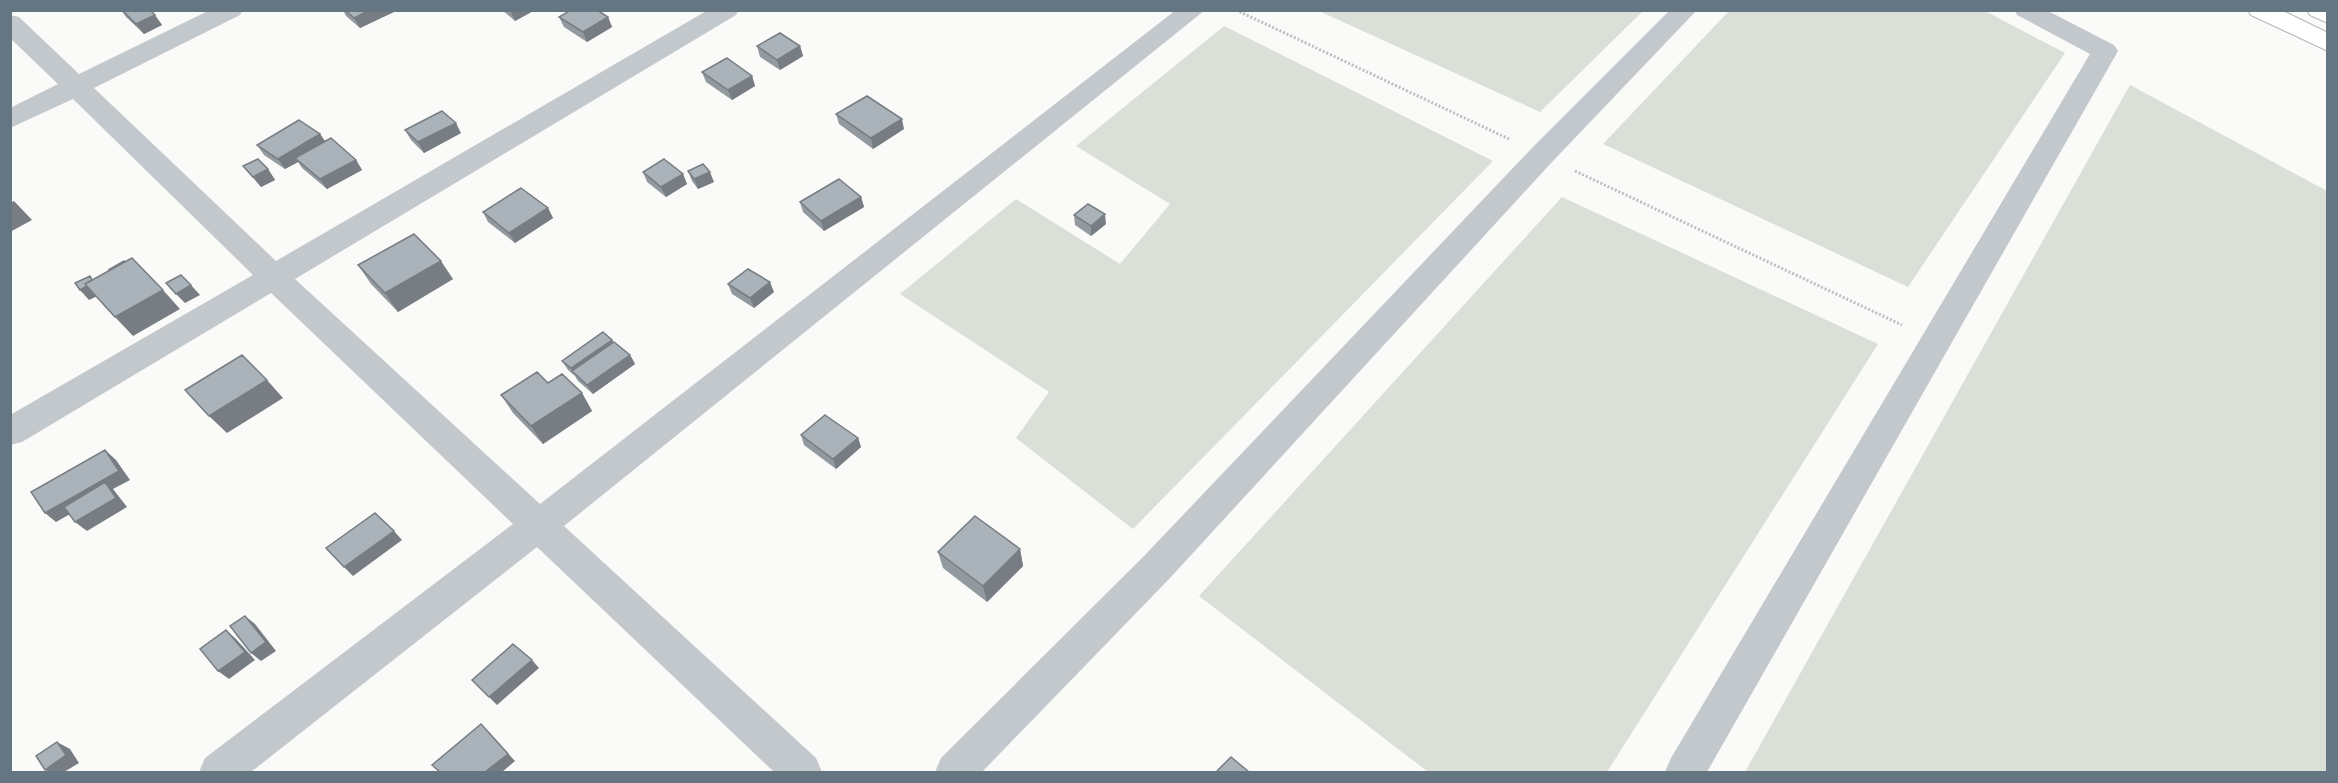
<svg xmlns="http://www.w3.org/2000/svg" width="2338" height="783" viewBox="0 0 2338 783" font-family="'Golos Text',sans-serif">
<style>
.green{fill:#dadfd7}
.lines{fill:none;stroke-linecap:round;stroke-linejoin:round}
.trunk-casing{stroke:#b4b9bd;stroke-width:2}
.path{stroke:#bbbfc2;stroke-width:3;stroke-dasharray:2 2;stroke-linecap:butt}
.minor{fill:#c3c8cc;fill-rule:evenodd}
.trunk{fill:#fff;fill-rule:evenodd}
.wall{fill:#929a9f}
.shaded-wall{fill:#777d82}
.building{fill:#aab3b9;stroke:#777d82;stroke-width:1.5}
</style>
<rect width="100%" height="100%" fill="#fafaf8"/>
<path class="green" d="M1319 11H1643L1540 112Z
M1729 11H1985L2065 53 1908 287 1603 144Z
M1224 26 1493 161 1133 529 1016 438 1049 392 900 294 1016 199 1120 264 1170 204 1076 146Z
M2130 85 2327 191V772H1745Z
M1562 197 1878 344 1607 772H1428L1199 596Z"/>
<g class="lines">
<defs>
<path id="trunk" d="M2248 10H2281L2328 33V51L2251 15Z
M2307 10H2328V23L2310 15Z"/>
</defs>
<use href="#trunk" class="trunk-casing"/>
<path class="path" d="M1236 10 1509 139
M1575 171 1902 325"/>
<path class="minor" d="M210 10H243L240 15 94 88 276 261 708 10H739L736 15 295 279 540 504 1176 10H1205L564 526 816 758 822 772H774L537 547 251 772H199L205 758 513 524 271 293 22 442 10 445V415L253 275 73 99 10 128V108L58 84 10 38V15L19 17 79 74Z
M1670 10H1697L1552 162 1170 578 982 772H935L941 758 1144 556 1532 148Z
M2014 10H2046L2114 45 2118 51 1707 772H1665L1671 758 2090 54 2017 15Z"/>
<use href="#trunk" class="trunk"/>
</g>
<path class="wall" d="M121 10H150L162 25 144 34 126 17Z
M343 10H398L360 28 346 16Z
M502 10H535L515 21Z
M559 17H608L612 27 587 42 564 27Z
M757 46H800L803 56 780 70 760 57Z
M702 72 752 76 755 86 732 100 706 82Z
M836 114 904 129 873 149 839 124Z
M405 130 461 133 424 153 411 140Z
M320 134 325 141 356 160 362 170 327 189 302 168 298 162 285 169 264 155 257 145Z
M243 166 268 169 275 180 261 187Z
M688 171 714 182 698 189 692 181Z
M643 172 683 174 687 184 666 197 647 182Z
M861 197 864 207 824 231 803 212 800 202Z
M548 208 553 218 515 243 488 222 483 212Z
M1074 215 1106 224 1091 236 1075 225Z
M358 265 453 279 398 312 371 284Z
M728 284 774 292 754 308 732 294Z
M612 340 613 342 630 355 635 364 593 394 578 381 575 376 568 370 562 361Z
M548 383 582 393 592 411 543 444 513 413 501 395Z
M801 435 858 438 861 447 836 469 804 445Z
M1020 549 1023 566 987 602 943 568 938 552Z"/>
<path class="shaded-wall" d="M370 10H398L360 28 354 18Z
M510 10H535L515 21Z
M155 15 162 25 144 34 136 24Z
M608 17 612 27 587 42 583 32Z
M800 46 803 56 780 70 777 60Z
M752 76 755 86 732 100 728 90Z
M902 119 904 129 873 149 871 138Z
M456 123 461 133 424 153 418 142Z
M320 134 327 144 295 158 298 162 285 169 278 159Z
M356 160 362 170 327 189 320 179Z
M268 169 275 180 261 187 253 177Z
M710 172 714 182 698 189 694 179Z
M683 174 687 184 666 197 661 187Z
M861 197 864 207 824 231 821 221Z
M14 201 32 220 10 232V203Z
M548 208 553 218 515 243 509 233Z
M1105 214 1106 224 1091 236V226Z
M441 261 453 279 398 312 385 293Z
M90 276 99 286 104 293 89 300 80 290Z
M770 282 774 292 754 308 750 298Z
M191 285 200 295 185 303 176 294Z
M163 290 180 309 133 336 115 317Z
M612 340 617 349 573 372 571 368Z
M630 355 635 364 593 394 587 385Z
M267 380 283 398 227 433 209 416Z
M582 393 592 411 543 444 531 426Z
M858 438 861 447 836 469 833 459Z
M105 450 116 460 130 480 113 489 127 507 87 531 75 522 111 491 56 522 45 513Z
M394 531 402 540 353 576 344 567Z
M1020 549 1023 566 987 602 983 586Z
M245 616 255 624 276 651 261 661 251 653Z
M226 630 236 639 255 660 229 679 218 671Z
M532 660 539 668 497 705 489 697Z
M481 724 515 761 502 772H485Z
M57 742 70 749 79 763 64 772H49L45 770Z"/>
<path class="building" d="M122 10H150L155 15 136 24Z
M345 10H370L354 18Z
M571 10H597L608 17 583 32 559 17Z
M780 33 800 46 777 60 757 46Z
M727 58 752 76 728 90 702 72Z
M867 96 902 119 871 138 836 114Z
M442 111 456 123 418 142 405 130Z
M299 120 320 134 278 159 257 145Z
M331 138 356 160 320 179 295 158Z
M258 159 268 169 253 177 243 166Z
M664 159 683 174 661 187 643 172Z
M703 164 710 172 694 179 688 171Z
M839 179 861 197 821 221 800 202Z
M521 188 548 208 509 233 483 212Z
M1088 204 1105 214 1091 226 1074 215Z
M414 234 441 261 385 293 358 265Z
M132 258 163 290 115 317 85 284Z
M124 261 125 262 111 269H110Z
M748 269 770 282 750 298 728 284Z
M181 275 191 285 176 294 166 283Z
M90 276 92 280 85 284 87 286 80 290 75 283Z
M603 332 612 340 571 368 562 361Z
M614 342 630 355 587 385 572 371Z
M242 355 267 380 209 416 185 390Z
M537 372 548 383 562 374 582 393 531 426 501 395Z
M825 415 858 438 833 459 801 435Z
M105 450 119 471 45 513 31 492Z
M105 482 116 498 75 522 64 507Z
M375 513 394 531 344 567 326 548Z
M975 516 1020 549 983 586 938 552Z
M245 616 266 642 251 653 230 626Z
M226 630 245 652 218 671 200 649Z
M513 644 532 660 489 697 472 680Z
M481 724 508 754 485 772H440L432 765Z
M57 742 66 755 45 770 36 756Z
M1231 757 1249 772H1216Z"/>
<rect width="2338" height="783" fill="none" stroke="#657683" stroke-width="24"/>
</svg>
